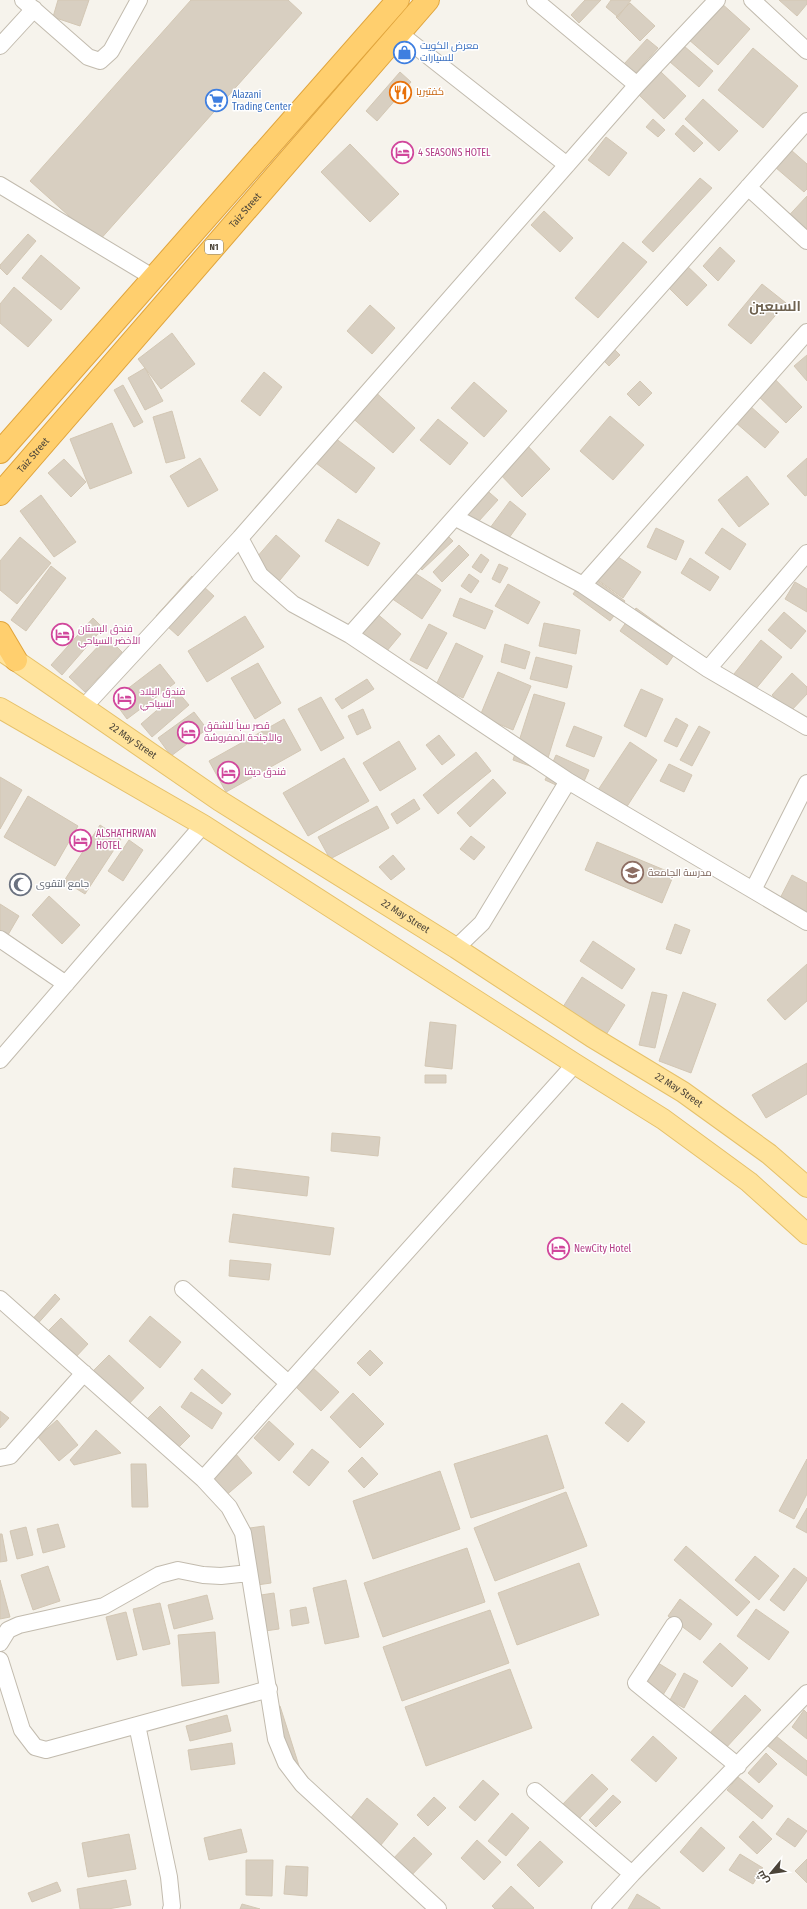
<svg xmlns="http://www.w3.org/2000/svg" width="807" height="1909" viewBox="0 0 807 1909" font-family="'Fira Sans Condensed',Cairo,sans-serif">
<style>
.building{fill:#d8cfc1;stroke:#d3c7b4}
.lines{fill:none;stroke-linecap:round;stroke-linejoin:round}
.minor-casing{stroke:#c2bbae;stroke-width:18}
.major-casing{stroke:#e6c16a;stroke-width:22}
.highway-casing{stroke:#e0a43c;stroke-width:24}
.minor{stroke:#fff;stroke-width:16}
.major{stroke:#ffe39c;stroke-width:20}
.highway{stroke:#ffcf6e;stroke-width:22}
.labels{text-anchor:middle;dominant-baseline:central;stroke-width:3;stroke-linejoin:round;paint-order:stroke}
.shield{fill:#fff;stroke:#817c74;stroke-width:1}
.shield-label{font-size:9px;font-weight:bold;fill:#4b4439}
.shop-label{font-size:10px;fill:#366cbe;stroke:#fff;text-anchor:start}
.food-label{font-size:10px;fill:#c56008;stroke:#fff;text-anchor:start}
.hotel-label{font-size:10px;fill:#b23c85;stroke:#fff;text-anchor:start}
.street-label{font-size:10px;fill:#4b4439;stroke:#fff}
.education-label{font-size:10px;fill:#785e54;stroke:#fff;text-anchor:start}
.worship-label{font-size:10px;fill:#5b616d;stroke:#fff;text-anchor:start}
.district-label{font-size:14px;font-weight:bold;fill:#6e6250;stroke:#fff}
</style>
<rect width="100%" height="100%" fill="#f6f3ec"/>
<path class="building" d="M58 0H89L80 26 53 17Z
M191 0H288L302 13 98 242 30 181Z
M585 0H601L579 23 571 15Z
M611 0H631L618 17 606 7Z
M779 0H807V4L797 16Z
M720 2 750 29 718 65 688 39Z
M630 3 655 26 640 41 616 17Z
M647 39 658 48 635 74 624 64Z
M684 46 713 71 699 87 670 62Z
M753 48 798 86 763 128 718 90Z
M400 72 411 82 377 121 366 111Z
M661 72 686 96 664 119 639 95Z
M703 99 738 131 719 151 685 119Z
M653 119 665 130 658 137 646 127Z
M683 125 703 143 694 152 675 134Z
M606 137 627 153 609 176 588 160Z
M783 143 807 164V189L804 192 768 161Z
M350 144 399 194 370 222 321 172Z
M700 178 712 188 653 252 642 242Z
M807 196V244L782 223Z
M544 211 573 238 560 252 531 225Z
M28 234 36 241 7 275 0 268V265Z
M623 242 647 262 598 318 575 298Z
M720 247 735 261 718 281 703 266Z
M41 255 80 288 61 310 22 278Z
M684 263 707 285 687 306 664 283Z
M762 284 786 303 751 344 728 325Z
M14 287 52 320 28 347 0 323V304Z
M370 305 395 328 372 354 347 331Z
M172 333 195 364 161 389 138 359Z
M612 347 620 355 609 366 601 358Z
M807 355V381L794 366Z
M145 368 163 401 145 410 128 378Z
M264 372 282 387 260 416 241 401Z
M768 372 802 407 786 423 751 389Z
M640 381 652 393 639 406 627 394Z
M474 382 507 411 484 437 451 408Z
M123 385 143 422 134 427 114 390Z
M372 389 415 428 393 453 349 415Z
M749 405 779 432 765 448 735 422Z
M172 411 185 458 166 463 153 417Z
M610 416 644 445 613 480 580 451Z
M438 419 468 443 450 465 420 440Z
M112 423 132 473 90 489 70 439Z
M331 435 375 468 356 493 312 460Z
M524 442 550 469 522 497 496 470Z
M200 458 218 490 188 507 170 476Z
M807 458V495L805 496 787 476Z
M64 459 86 482 71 497 48 473Z
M747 476 769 504 739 527 718 500Z
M476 481 498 500 469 532 448 513Z
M41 495 76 542 54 557 20 511Z
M510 501 526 514 504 545 487 532Z
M338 519 380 543 368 566 325 541Z
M656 528 684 541 676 560 647 547Z
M722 528 746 544 730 570 705 553Z
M276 535 300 556 275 586 250 565Z
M20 537 51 563 17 604 0 590V561Z
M449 537 453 541 422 570 418 566Z
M459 545 469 555 442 582 433 572Z
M609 551 641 572 623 598 592 576Z
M481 554 489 560 481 573 472 567Z
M690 558 719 577 710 591 681 573Z
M499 564 508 568 500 583 492 579Z
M51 566 66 578 26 631 11 620Z
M410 570 441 590 422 619 391 598Z
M469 574 479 581 471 593 461 586Z
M588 574 625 601 610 621 573 594Z
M192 576 214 596 178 636 156 616Z
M795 582 807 589V612L785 599Z
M508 584 540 602 528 624 495 606Z
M460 598 493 611 485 629 453 616Z
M636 608 683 642 667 665 620 631Z
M375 612 401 634 381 658 355 636Z
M784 612 806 631 791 649 768 630Z
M245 616 264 647 207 682 188 651Z
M93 618 103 628 62 675 51 665Z
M544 623 580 630 576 654 539 646Z
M429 624 447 633 427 669 410 660Z
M107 637 122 652 85 692 69 677Z
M761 640 782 657 750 696 730 679Z
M456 643 483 656 463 698 436 685Z
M505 644 530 652 525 669 501 662Z
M536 657 572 666 567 688 530 679Z
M258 663 281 703 255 719 231 678Z
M160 664 175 683 127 719 113 700Z
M498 672 531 686 513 730 480 716Z
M792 673 807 687V694L790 712 772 695Z
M367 679 374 689 342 709 335 699Z
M641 689 663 699 646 737 624 726Z
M178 692 189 705 152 737 141 724Z
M534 694 565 703 544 771 513 760Z
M321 697 344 738 321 751 298 709Z
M363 709 371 728 357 735 348 716Z
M194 712 207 729 171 756 158 738Z
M676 718 688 725 677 747 664 741Z
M284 719 301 750 226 792 209 761Z
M574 726 602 737 594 757 566 746Z
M699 726 710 732 692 766 680 760Z
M439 735 455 755 442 765 426 745Z
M399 741 416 769 380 791 363 763Z
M630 742 657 760 626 808 598 790Z
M476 752 491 771 438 814 423 795Z
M556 755 589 770 578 795 545 780Z
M344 758 369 801 308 836 283 793Z
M669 764 692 775 684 792 660 781Z
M0 777 22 790 0 829Z
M493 779 506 793 470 827 457 813Z
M28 796 78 826 55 866 4 837Z
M414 799 420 809 397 824 391 814Z
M377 806 389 828 330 859 318 837Z
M100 825 121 839 85 894 64 881Z
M471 836 485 847 474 860 460 849Z
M129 840 143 850 123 881 108 871Z
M597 842 674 874 662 903 585 870Z
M393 855 405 869 391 880 379 867Z
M792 875 807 883V929L773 912Z
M49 896 80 925 62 944 32 915Z
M0 904 19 916 5 940 0 937Z
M675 924 690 930 681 954 666 949Z
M593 941 635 969 622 989 580 961Z
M807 964V1001L785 1020 767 1000Z
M582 977 625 1005 604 1038 561 1010Z
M652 992 667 995 655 1048 639 1045Z
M683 992 716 1004 691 1073 659 1061Z
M430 1022 456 1025 452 1069 425 1066Z
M807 1063V1094L766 1118 752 1095Z
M425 1075H446V1083H425Z
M332 1133 380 1137 378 1156 331 1151Z
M234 1168 309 1177 307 1196 232 1187Z
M233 1214 334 1228 330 1255 229 1242Z
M230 1260 271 1264 269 1280 229 1276Z
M55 1294 60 1299 33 1329 28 1324Z
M150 1316 181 1342 160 1368 129 1341Z
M61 1318 88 1344 74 1359 47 1332Z
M370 1350 383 1363 370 1376 357 1363Z
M109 1355 144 1388 125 1408 90 1374Z
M312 1367 339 1392 321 1411 294 1385Z
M202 1369 231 1394 222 1404 194 1379Z
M191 1392 222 1413 212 1429 181 1407Z
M353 1393 384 1424 360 1448 330 1417Z
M622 1403 645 1422 628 1442 605 1423Z
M160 1406 190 1436 172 1454 142 1424Z
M0 1411 9 1418 0 1428Z
M57 1420 78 1445 59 1461 38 1437Z
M269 1421 294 1444 279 1461 254 1438Z
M96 1430 121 1453 74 1465 70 1460Z
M547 1435 564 1488 471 1518 454 1464Z
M312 1449 329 1462 309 1486 293 1472Z
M235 1453 252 1473 223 1498 206 1478Z
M362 1457 378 1474 364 1488 348 1471Z
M807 1459V1494L794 1519 779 1511Z
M131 1464H146L148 1507H132Z
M440 1471 460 1529 373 1559 353 1501Z
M566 1492 587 1546 495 1581 474 1528Z
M807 1508V1533L796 1527Z
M58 1524 65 1547 43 1553 37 1529Z
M264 1526 271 1583 257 1585 250 1528Z
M26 1527 33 1555 17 1559 10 1531Z
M0 1534H2L7 1561 0 1562Z
M686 1546 750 1602 737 1616 674 1560Z
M467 1548 485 1602 383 1637 364 1583Z
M755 1556 779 1576 759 1600 735 1580Z
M579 1563 599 1615 517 1645 498 1593Z
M48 1566 60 1601 33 1610 21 1575Z
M794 1568 807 1578V1580L784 1611 770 1600Z
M0 1580 10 1617 0 1619Z
M346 1580 359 1637 325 1644 313 1588Z
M274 1593 279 1629 265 1631 261 1595Z
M207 1595 213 1619 174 1629 168 1605Z
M680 1599 712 1624 700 1640 668 1616Z
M160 1603 170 1644 143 1650 133 1609Z
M306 1607 309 1623 292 1626 290 1610Z
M756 1609 789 1632 769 1660 737 1636Z
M490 1610 509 1663 402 1701 383 1647Z
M126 1612 137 1655 117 1660 106 1617Z
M215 1632 219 1683 182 1686 178 1635Z
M720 1643 748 1668 732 1687 703 1662Z
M645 1655 676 1674 658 1703 628 1684Z
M510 1669 532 1728 426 1766 405 1707Z
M684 1673 698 1681 684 1708 670 1700Z
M745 1695 761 1710 724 1750 708 1735Z
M280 1706 300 1769 286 1774 266 1710Z
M804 1710 807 1713V1739L792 1727Z
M227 1715 231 1731 190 1741 186 1726Z
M653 1736 677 1758 656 1782 631 1760Z
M776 1736 807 1761V1776L768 1746Z
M232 1743 235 1764 191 1770 188 1750Z
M766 1753 777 1764 759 1783 748 1773Z
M592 1774 608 1789 577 1821 561 1806Z
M738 1777 773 1806 762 1819 727 1790Z
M483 1780 499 1794 475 1821 459 1807Z
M613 1795 621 1802 596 1827 589 1820Z
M434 1797 446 1808 428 1826 417 1815Z
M367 1798 398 1824 376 1851 345 1825Z
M512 1813 529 1828 506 1856 488 1841Z
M788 1818 807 1831 795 1847 776 1834Z
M753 1821 772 1839 757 1854 739 1837Z
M701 1827 725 1848 703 1872 680 1852Z
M241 1829 247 1852 209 1860 204 1838Z
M129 1834 136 1869 88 1877 82 1843Z
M414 1837 432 1854 407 1880 389 1863Z
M477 1840 501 1862 484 1880 461 1858Z
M540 1841 563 1862 539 1887 517 1865Z
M740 1854 763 1868 753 1884 729 1870Z
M807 1859V1883L795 1871Z
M246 1860H273L272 1896 246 1895Z
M286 1866 308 1867 307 1896 284 1894Z
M126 1880 131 1905 108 1909H80L77 1889Z
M57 1882 61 1891 32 1902 28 1893Z
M511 1886 534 1908 533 1909H495L492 1906Z
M637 1894 660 1908V1909H628Z
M242 1904 260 1909H240Z"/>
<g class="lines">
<defs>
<path id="minor" d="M23 0 88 57 100 61 111 51 139 0
M535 0 637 85
M752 0 807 51
M399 33 567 165
M0 46 34 9
M0 185 154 278
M748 187 807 241
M456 518 583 585 708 669 807 727
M240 538 260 575 293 604 350 635 568 781 807 922
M583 585 807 332
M350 635 807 121
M708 669 807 553
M83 708 240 538 637 85 717 0
M753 890 807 783
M0 939 66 984
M456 948 482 923 568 781
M0 1060 203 825
M183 1289 288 1383
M0 1299 203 1479 229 1507 243 1533 276 1739 286 1763 302 1784 438 1909
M0 1458 10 1456 84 1373
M203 1479 575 1064
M674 1625 636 1683 738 1766
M0 1643 8 1630 19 1625 104 1606 159 1575 178 1570 203 1575 221 1576 249 1573
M0 1660 22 1730 35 1747 46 1750 269 1689
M137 1725 169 1877 172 1906 171 1909
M535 1791 632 1874
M600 1909 632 1874 807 1693"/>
<g id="major">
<path id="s1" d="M2 651 220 801 456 948 592 1037 683 1092 769 1154 807 1187"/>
<path d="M0 708 203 825 575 1064 663 1119 749 1182 807 1234"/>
</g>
<g id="highway">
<path d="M0 452 398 0"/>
<path id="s2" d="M0 494 428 0"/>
<path d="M0 633 16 660"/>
</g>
</defs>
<use href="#minor" class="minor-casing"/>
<use href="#major" class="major-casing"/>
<use href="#highway" class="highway-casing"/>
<use href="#minor" class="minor"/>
<use href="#major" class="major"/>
<use href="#highway" class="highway"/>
</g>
<defs>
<symbol id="shop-ring" viewBox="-11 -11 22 22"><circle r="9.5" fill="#fff" stroke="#3f7fe0" stroke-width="1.5"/><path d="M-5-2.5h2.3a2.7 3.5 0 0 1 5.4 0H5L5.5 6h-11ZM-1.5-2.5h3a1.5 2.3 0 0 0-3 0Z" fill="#3f7fe0"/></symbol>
<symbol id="restaurant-ring" viewBox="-11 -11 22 22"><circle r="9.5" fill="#fff" stroke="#e8710a" stroke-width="1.5"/><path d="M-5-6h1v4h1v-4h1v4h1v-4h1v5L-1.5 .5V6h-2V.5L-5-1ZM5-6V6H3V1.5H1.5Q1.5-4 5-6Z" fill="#e8710a"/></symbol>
<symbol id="supermarket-ring" viewBox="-11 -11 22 22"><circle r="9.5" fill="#fff" stroke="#3f7fe0" stroke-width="1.5"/><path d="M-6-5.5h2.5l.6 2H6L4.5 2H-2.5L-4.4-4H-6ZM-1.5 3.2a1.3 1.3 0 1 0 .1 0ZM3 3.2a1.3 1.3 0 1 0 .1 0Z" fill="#3f7fe0"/></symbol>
<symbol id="hotel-ring" viewBox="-11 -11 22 22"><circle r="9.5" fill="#fff" stroke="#d1479c" stroke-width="1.5"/><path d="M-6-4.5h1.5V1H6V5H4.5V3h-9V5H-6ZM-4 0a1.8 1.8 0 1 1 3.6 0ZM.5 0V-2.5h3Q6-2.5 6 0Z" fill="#d1479c"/></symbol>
<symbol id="school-ring" viewBox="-11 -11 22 22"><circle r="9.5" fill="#fff" stroke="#8d6e63" stroke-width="1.5"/><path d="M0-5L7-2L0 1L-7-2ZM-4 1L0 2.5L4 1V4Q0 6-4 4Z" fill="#8d6e63"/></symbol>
<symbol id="mosque-ring" viewBox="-11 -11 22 22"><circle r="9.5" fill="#fff" stroke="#6b7280" stroke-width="1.5"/><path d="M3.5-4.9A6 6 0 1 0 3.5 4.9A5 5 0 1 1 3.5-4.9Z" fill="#6b7280"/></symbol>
</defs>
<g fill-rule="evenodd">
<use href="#shop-ring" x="392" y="40" width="25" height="25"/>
<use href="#restaurant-ring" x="388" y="80" width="25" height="25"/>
<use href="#supermarket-ring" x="204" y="88" width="25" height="25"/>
<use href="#hotel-ring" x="390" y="140" width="25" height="25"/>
<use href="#hotel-ring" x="50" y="622" width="25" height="25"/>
<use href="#hotel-ring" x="112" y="686" width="25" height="25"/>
<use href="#hotel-ring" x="176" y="720" width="25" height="25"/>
<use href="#hotel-ring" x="216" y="760" width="25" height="25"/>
<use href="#hotel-ring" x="68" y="828" width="25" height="25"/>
<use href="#school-ring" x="620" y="860" width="25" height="25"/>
<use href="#mosque-ring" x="8" y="872" width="25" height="25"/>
<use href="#hotel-ring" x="546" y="1236" width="25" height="25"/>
</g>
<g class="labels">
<rect class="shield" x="205" y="240" width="18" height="14" rx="3"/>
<g class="shield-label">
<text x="214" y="247">N1</text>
</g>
<g class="shop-label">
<text x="420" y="46">معرض الكويت<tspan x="420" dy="12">للسيارات</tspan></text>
<text x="232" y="95">Alazani<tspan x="232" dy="12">Trading Center</tspan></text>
</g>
<g class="food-label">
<text x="416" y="92">كفتيريا</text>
</g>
<g class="hotel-label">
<text x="418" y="153">4 SEASONS HOTEL</text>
<text x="78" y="629">فندق البستان<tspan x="78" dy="12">الأخضر السياحي</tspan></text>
<text x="140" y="692">فندق البلاد<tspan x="140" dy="12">السياحي</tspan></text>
<text x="204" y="726">قصر سبأ للشقق<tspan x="204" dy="12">والأجنحة المفروشة</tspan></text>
<text x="244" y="772">فندق ديفا</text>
<text x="96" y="834">ALSHATHRWAN<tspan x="96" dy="12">HOTEL</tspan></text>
<text x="574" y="1249">NewCity Hotel</text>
</g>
<g class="street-label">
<text stroke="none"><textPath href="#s2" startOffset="375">Taiz Street</textPath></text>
<text stroke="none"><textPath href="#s2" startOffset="51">Taiz Street</textPath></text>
<text stroke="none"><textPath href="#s1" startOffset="159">22 May Street</textPath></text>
<text stroke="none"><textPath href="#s1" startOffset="483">22 May Street</textPath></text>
<text stroke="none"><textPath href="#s1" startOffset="807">22 May Street</textPath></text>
</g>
<g class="education-label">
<text x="648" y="873">مدرسة الجامعة</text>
</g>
<g class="worship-label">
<text x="36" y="884">جامع التقوى</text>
</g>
<g class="district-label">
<text x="775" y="306">السبعين</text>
</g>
</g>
<g transform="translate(771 1873) rotate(241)" stroke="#ffffff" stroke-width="3" paint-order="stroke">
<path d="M0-3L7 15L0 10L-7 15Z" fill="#4b4439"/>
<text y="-6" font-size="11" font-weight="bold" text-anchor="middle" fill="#4b4439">ش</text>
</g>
</svg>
